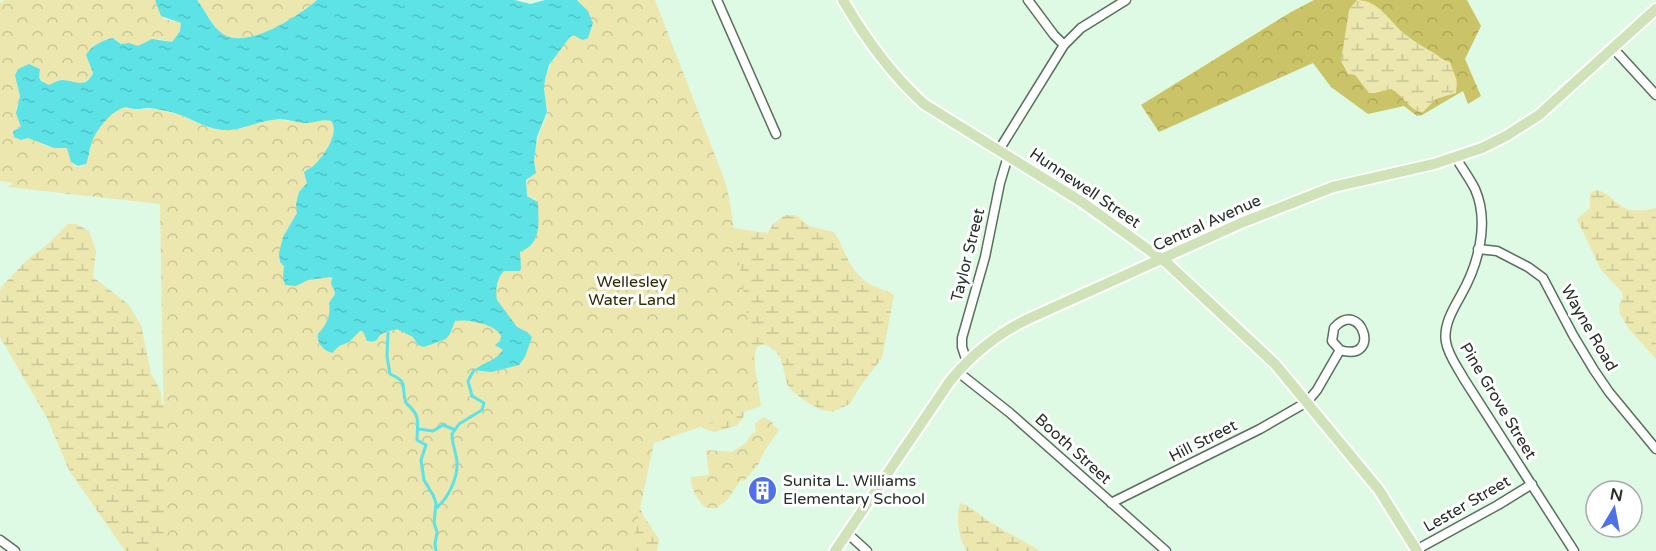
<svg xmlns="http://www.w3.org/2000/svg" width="1656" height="551" viewBox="0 0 1656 551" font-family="'Varela Round',sans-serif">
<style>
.forest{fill:url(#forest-crowns)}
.wetland{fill:url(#wetland-marsh)}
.park{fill:url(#park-crowns)}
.water{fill:url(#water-ripples)}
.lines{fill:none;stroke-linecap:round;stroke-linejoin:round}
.stream{stroke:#5de2e5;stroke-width:3}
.minor-casing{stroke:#59705d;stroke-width:11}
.major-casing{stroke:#fff;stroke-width:14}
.minor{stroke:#fff;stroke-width:8}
.major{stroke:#d0e3b8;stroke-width:10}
.labels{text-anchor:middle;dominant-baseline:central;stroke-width:6;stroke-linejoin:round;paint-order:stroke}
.street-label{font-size:16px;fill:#263028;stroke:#fff}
.park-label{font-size:16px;fill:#302c03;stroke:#fff}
.poi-label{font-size:16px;fill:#263028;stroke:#fff;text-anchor:start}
</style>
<defs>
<pattern id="forest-crowns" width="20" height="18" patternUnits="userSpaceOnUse" patternTransform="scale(1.5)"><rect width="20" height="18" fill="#cbc367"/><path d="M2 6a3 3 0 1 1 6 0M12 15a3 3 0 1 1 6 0" fill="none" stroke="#aea859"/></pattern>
<pattern id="wetland-marsh" width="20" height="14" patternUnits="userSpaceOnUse" patternTransform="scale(1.5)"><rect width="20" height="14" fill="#ebe7af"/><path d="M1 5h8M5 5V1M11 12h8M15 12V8" fill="none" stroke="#c9c697"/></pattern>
<pattern id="park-crowns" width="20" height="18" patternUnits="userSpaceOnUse" patternTransform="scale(1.5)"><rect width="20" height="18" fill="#ebe7af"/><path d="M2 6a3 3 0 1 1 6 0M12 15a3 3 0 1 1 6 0" fill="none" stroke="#c9c697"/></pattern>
<pattern id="water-ripples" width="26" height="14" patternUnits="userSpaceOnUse" patternTransform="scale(1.5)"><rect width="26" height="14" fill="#5de2e5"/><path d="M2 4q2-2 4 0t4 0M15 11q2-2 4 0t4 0" fill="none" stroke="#51c2c4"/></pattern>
</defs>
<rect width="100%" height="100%" fill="#dffae4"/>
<path class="forest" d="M1314 0H1467L1481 26 1465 59 1481 96 1468 104 1463 91 1422 115 1417 116 1404 106 1368 114 1331 87 1313 63 1159 132 1141 105 1291 12Z"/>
<path class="wetland" d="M577 0 732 228 768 233 773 224 785 215H796L809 226 834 232C847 252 846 267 868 283 876 289 886 289 894 295L882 358 861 385 850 404 832 412 822 410 808 403 792 391 787 384 781 359 775 350 766 345H761L757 347 755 352V368L743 418 737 425 715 432 706 430 699 424 693 284 638 501 643 515 659 539 657 551H125L69 470 47 418 0 337V291L2 286 27 260 48 244 68 224H76L89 231 96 251 93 277 128 304 141 325 151 373 161 392V402L164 406 220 289 324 151 320 158 329 319 529 249Z
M1357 0C1380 0 1389 22 1406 35 1415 42 1424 47 1434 53 1440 57 1442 60 1450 62L1457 81 1456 93 1436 99 1422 113C1408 109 1403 95 1391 89L1375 93H1369L1355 75 1348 74 1341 61 1349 10Z
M1596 190C1606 192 1609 196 1617 203 1628 213 1642 211 1656 208V359L1629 329 1620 314 1619 304 1623 298 1622 292 1601 270 1577 219 1590 208V194Z
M960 503C971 506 979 515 989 521 1005 532 1023 540 1040 551H967C958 539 956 517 960 503Z"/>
<path class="park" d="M5 0H155L164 19 181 23 180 31 172 42 159 39 138 46 121 44 116 39 105 40 92 48V77L80 84 59 80 49 85C36 81 41 71 29 64L17 82 20 96 16 110 21 127 15 130 21 140 28 138 50 147 67 148C72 155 70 174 86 164 89 157 89 151 91 145 95 131 111 110 126 106L131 109H154L182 115 196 123 220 130 244 128 252 123H260L273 119 307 123 324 119 334 123C337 137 323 158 312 167 309 168 306 170 304 172L307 183 298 196 297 213 281 243 283 264 285 271 296 286 308 280 332 277 331 285 336 292 329 305C334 316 325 326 318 334 316 345 325 351 334 352L339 346 354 338 360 331H363L365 339 370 342 384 333 397 329 413 337 421 346H428L449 337 455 321C470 319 486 324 499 331L500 340 495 345 503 350C494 362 485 360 475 370L491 372 514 367 525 357 531 340 527 331 517 327 497 300C495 291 497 278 504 271L520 270 521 268 519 255 520 252C540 245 544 216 535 199L527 196C525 184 526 179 536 171 530 152 539 135 546 118 549 108 544 100 544 90 543 69 558 53 570 37L572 35 578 37 590 34C595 16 589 12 577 0H655L725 181 729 197 761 406 654 443 631 551H166L160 204 8 187 13 183 0 181V3Z
M197 0H317C299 16 247 50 223 34 213 27 205 10 197 0Z
M763 417 773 422 772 424 779 430 765 450 758 465 744 481 741 480 727 500 715 509 705 507C696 498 691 490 691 477L709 475 706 450 732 452 746 443 750 436 756 431 755 424Z"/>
<path class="water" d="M155 0H197C205 10 212 27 223 34 247 50 299 16 317 0H515L530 4 545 0H577L588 11 593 23 588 38 583 40 573 35 570 37 549 65 545 79 544 89 547 112 537 137 534 161 536 173 526 180 527 196 538 202C538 222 543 243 520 252L521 268 520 271H504C497 277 495 291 497 300L517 327 527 332 532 337 525 357 519 365 491 372 474 370C485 362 495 361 503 350L495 345 500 341 501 336C496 324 467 319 455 321L450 334 446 339 424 347 418 345 413 337 397 329C392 330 387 332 383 333 375 338 380 343 367 341L363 331H360L349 342 339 346 332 353C324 351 316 343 318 334 327 324 331 316 329 303 336 292 337 296 331 284L332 277 308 280 296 286 285 285 283 278 284 266 280 262 279 253 283 237 297 213 296 204 299 192 307 183 304 172C306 170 309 169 312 167 322 159 341 132 331 121 323 119 317 122 308 123 296 123 284 117 272 120 256 122 240 131 223 130 204 129 189 116 171 112 164 111 155 108 148 108 139 109 134 110 126 107 111 110 95 131 91 145 89 151 89 157 86 164L78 166 71 162 67 148H54L28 138 21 140 14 137 13 131 21 127 16 113 20 96 15 75 18 69 29 64 40 69 39 77 41 81 49 85C53 83 58 80 63 80 75 81 86 89 93 73L86 55C90 47 104 39 113 38L121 44 129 43 138 46 152 39 172 42 180 31 181 23 161 16Z"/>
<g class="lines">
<path class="stream" d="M388 333 387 356 390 374C410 383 400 385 406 403 422 417 417 422 417 440L426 445 421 460 424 480 433 495 436 503 434 523 437 532 435 544 436 551
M419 429 433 431 443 425 453 429
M436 508C448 499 458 478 457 462 456 452 452 444 452 434L459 424 482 410 484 403 472 396 468 381 474 370"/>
<defs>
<path id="minor" d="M717 0 776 134
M1028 0 1054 35 1064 45
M1613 48 1656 95
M999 150 1064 45 1081 28 1126 0
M1456 158C1462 168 1470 179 1475 189 1490 223 1478 265 1461 295 1453 309 1443 326 1446 342 1448 355 1458 368 1464 379L1574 551
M1478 249 1497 251 1528 267 1543 278 1573 335 1594 370 1609 392 1656 449
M967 362 962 347V338L985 257 1000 183 1008 156
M958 372 1010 413 1166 551
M1111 503 1260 429 1307 402 1317 390 1340 350C1383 363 1361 297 1334 328L1332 341 1340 350
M847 533 867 551
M0 540 15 551
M1416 550 1498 505 1532 484"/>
<path id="major" d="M843 0C865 38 891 74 924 104L1082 202 1167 263 1275 364 1379 490 1417 551
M835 551 950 381C972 354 997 334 1028 319L1241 223 1333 187 1434 164 1482 148 1506 136 1539 115 1656 9"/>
</defs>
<use href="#minor" class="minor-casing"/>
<use href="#major" class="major-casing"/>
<use href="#minor" class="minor"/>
<use href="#major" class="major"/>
</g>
<defs>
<symbol id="building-disc" viewBox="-11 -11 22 22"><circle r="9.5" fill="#4e72e6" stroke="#fff"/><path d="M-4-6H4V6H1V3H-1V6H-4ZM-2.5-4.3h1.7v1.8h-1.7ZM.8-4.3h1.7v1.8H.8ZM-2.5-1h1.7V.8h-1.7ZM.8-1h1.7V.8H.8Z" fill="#fff"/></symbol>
</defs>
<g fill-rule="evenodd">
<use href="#building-disc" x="746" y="474" width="33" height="33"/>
</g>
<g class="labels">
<g class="street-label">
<text transform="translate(1085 188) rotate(34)">Hunnewell Street</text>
<text transform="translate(1207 223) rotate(-24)">Central Avenue</text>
<text transform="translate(968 255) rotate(-76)">Taylor Street</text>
<text transform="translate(1589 328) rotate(60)">Wayne Road</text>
<text transform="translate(1498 401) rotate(59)">Pine Grove Street</text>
<text transform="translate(1203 441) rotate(-27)">Hill Street</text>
<text transform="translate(1073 449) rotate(42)">Booth Street</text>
<text transform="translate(1467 504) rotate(-30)">Lester Street</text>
</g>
<g class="park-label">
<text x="632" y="282">Wellesley<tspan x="632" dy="18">Water Land</tspan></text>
</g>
<g class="poi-label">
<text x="783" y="481">Sunita L. Williams<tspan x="783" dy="18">Elementary School</tspan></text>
</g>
</g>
<g transform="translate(1614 509) rotate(10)"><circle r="28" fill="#ffffff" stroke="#a8aca9" stroke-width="1.5"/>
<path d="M0-4.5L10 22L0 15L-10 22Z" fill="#4e72e6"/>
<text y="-9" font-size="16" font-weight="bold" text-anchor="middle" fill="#263028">N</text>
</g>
</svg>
